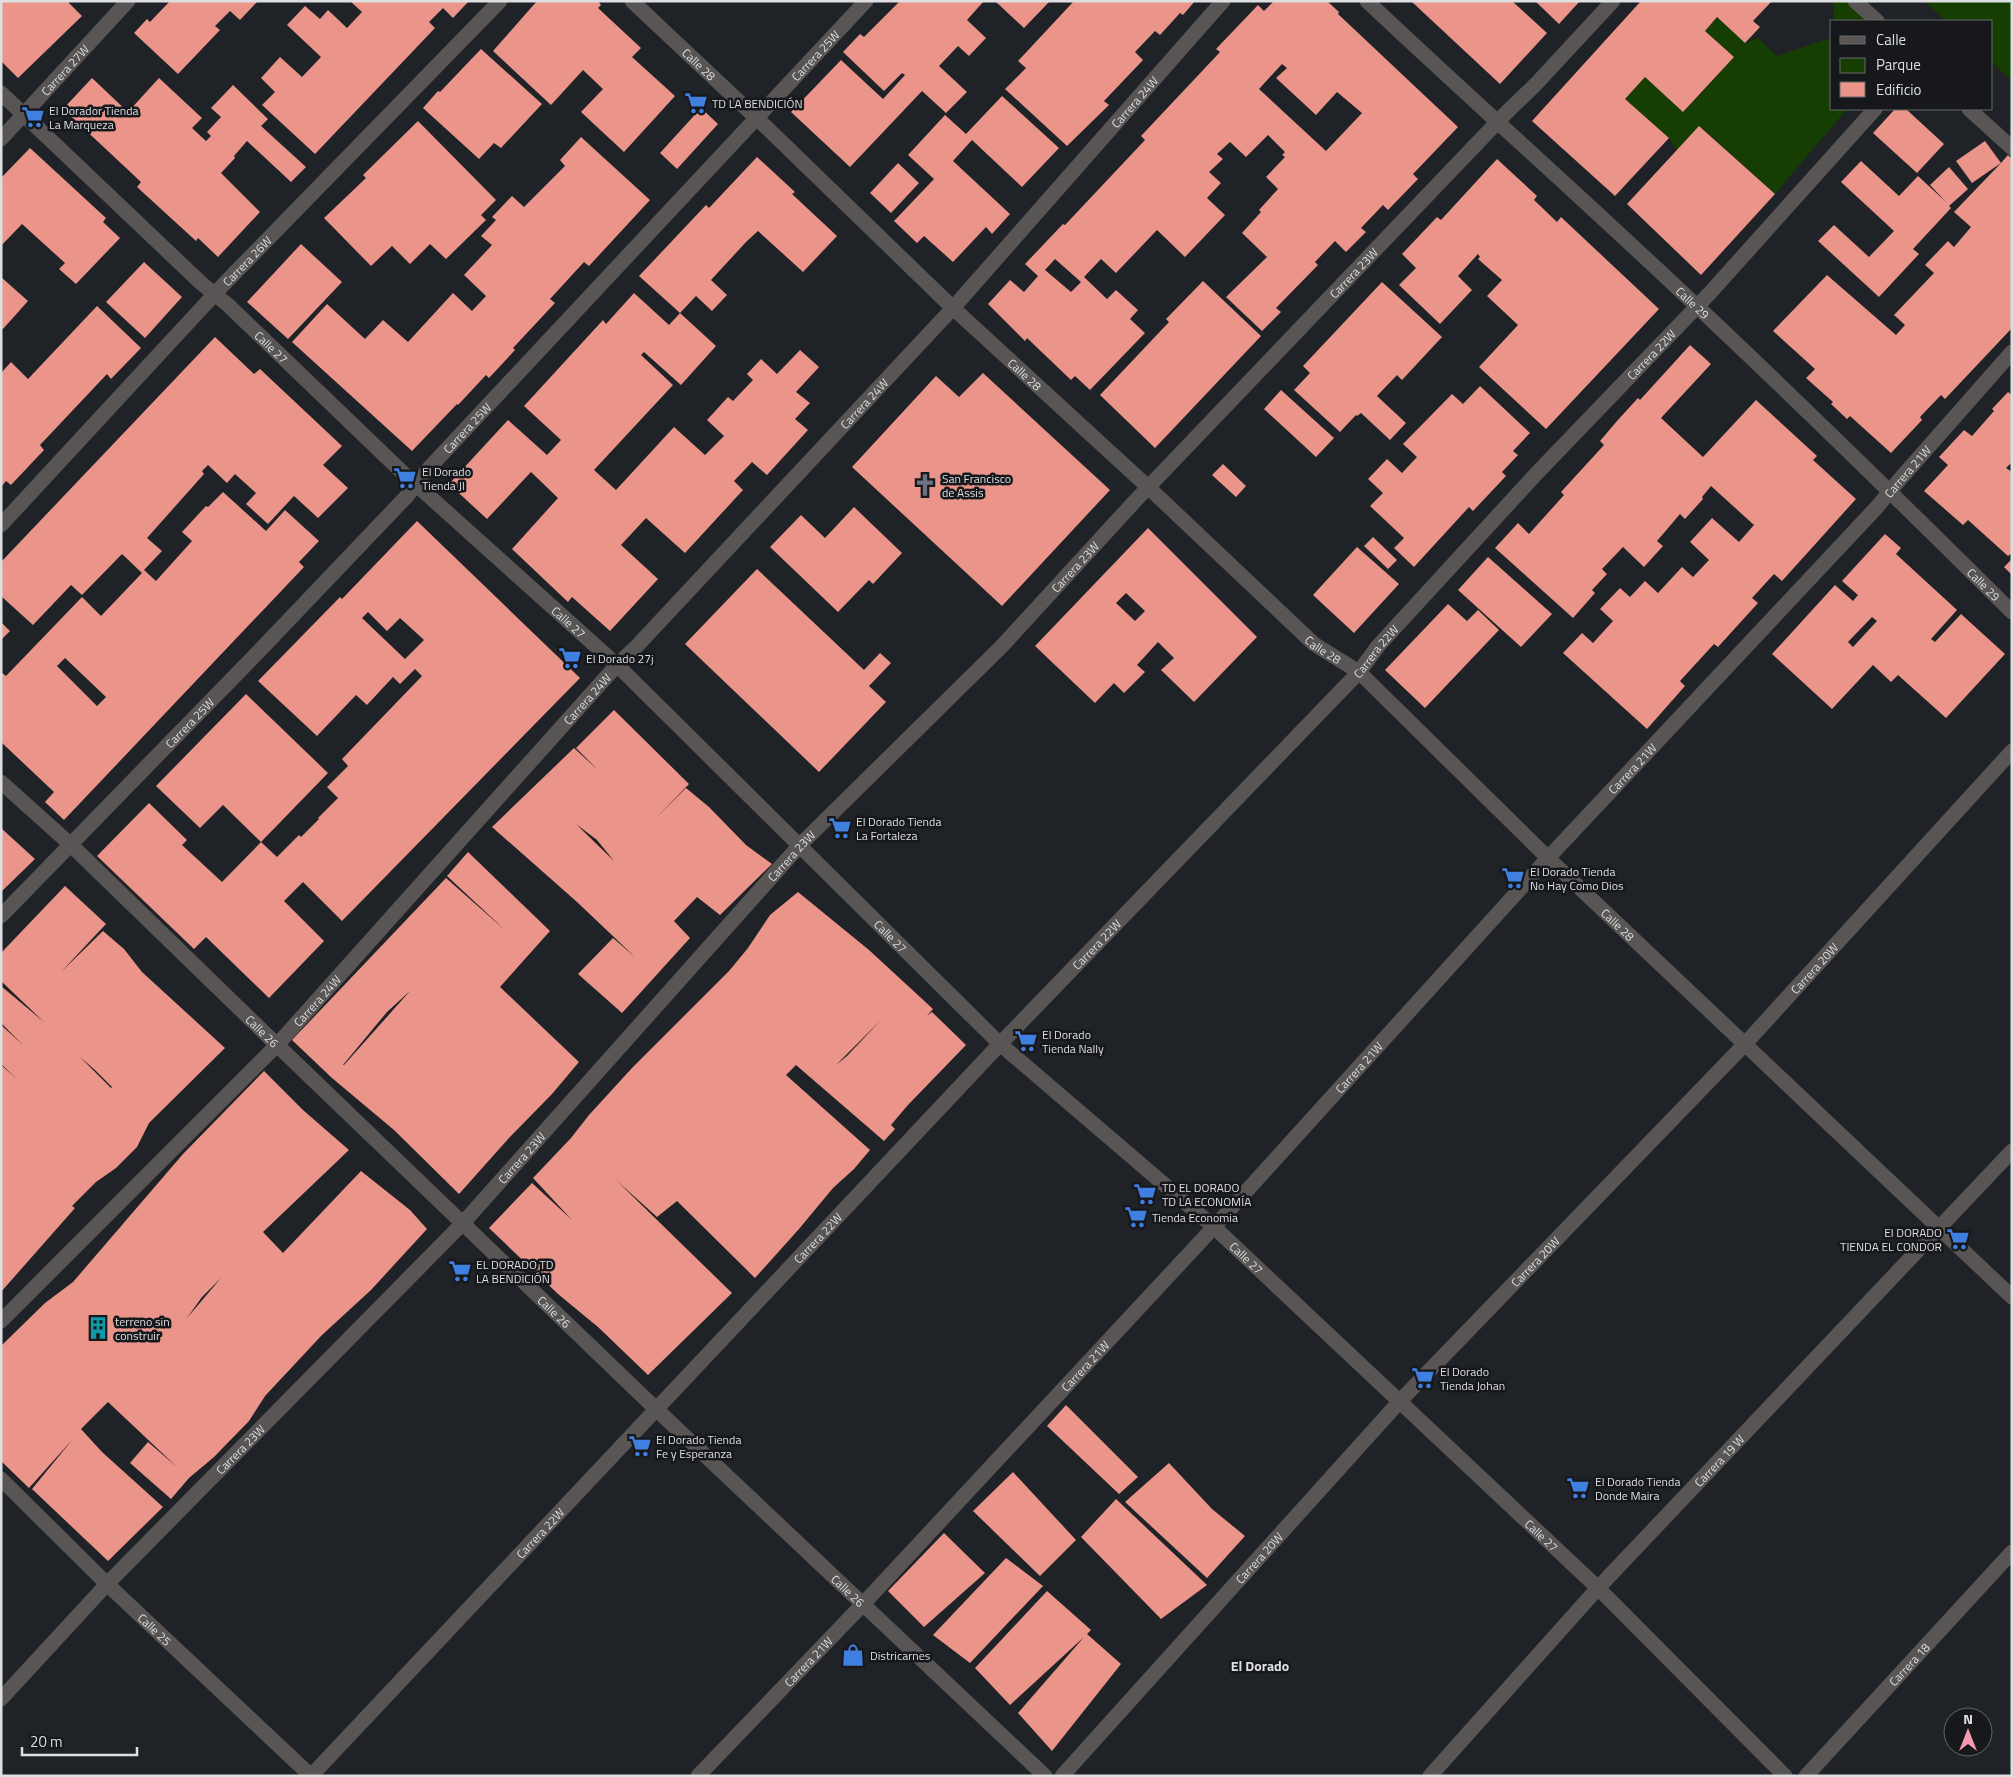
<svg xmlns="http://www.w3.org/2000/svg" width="2013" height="1777" viewBox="0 0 2013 1777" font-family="'Titillium Web',sans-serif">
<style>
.green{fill:#163d02}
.building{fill:#eb9489;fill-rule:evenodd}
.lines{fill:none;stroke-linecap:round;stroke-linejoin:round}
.street{stroke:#585554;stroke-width:15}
.labels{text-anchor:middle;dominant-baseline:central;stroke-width:5;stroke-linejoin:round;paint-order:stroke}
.street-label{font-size:12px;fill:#dddfe2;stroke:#16181c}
.poi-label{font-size:12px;fill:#dddfe2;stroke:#16181c;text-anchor:start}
.neighbourhood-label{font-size:14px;font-weight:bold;fill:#dddfe2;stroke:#16181c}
</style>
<rect width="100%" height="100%" fill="#1f2226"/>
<path class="green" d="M1834 1H1857L1879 21H1833Z
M1924 1H2012V81L1992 63V21H1946Z
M1717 17 1745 43 1758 38 1777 56 1830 38 1832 27V109H1847L1775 194 1700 126 1677 151 1669 138 1625 99 1645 77 1684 112 1734 57 1705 31Z"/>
<path class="building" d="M1 1H67L82 16 18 78 1 61Z
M170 1H258L240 20 230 11 215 26 220 30 178 74 134 33 147 19 150 22Z
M350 1H469L453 18 443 8 429 22 435 28 315 154 262 105 275 92 261 78 280 57 302 77 321 57 287 25 305 6 320 19 328 10 347 28 362 12Z
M537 1H598L601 5 598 8 641 48 632 57 675 96 624 152 581 112 603 89 583 70 551 105 493 51Z
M900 1H984L967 20 986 38 969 56 958 46 939 66 967 92 946 113 922 91 850 167 791 112 841 60 883 99 905 75 902 73 884 91 843 52 860 34 864 37Z
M995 1H1050L1024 28Z
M1074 1H1195L1183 15 1180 13 1160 35 1155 31 1135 52 1143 60 1104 101 1109 105 1067 146 1005 89 1026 68 1018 61Z
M1274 1H1327L1339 12 1338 14 1458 127 1413 174 1418 179 1388 210 1383 205 1361 228 1366 232 1346 252 1335 241 1315 262 1318 265 1276 308 1281 312 1262 331 1226 297 1267 257 1242 233 1261 212 1259 210 1278 189 1266 177 1285 157 1282 155 1285 152 1268 135 1246 157 1230 142 1217 154 1223 159 1209 172 1221 183 1207 198 1225 215 1185 257 1157 230 1116 273 1101 259 1084 277 1107 299 1116 290 1138 310 1130 319 1145 333 1090 390 1075 376 1071 380 1027 338 1025 341 988 304 1010 280 1024 292 1038 276 1025 264 1063 224 1065 225 1145 140 1141 136 1220 52 1216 49 1258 5 1264 11ZM1282 64 1287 68 1276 78 1316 115 1337 92 1362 113 1326 151 1259 89ZM1055 259 1081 282 1071 292 1045 270Z
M1411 1H1512L1547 33 1500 84Z
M1535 1H1580L1559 24Z
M1641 1H1772L1753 21 1760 27 1745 43 1717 17 1705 31 1734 57 1683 112 1645 77 1625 99 1669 138 1615 196 1532 121Z
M481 49 542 104 501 148 494 143 479 159 423 108 438 91 440 92Z
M92 78 128 112 159 78 202 118 192 128 206 141 211 136 207 132 221 117 211 108 233 85 268 119 261 126 306 167 291 182 247 141 234 156 235 158 221 173 260 212 218 257 198 238 196 241 137 187 141 182 63 109Z
M1002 96 1059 148 1022 187 972 140 953 161 1010 214 992 234 986 227 953 262 924 236 917 243 894 221 934 179 908 155 945 115 966 134Z
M701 108 718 124 677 169 660 153Z
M1895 109H1906L1944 144 1917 173 1873 133Z
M418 121 496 200 481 215 486 220 446 259 430 244 410 264 392 246 371 266 324 218 366 178 363 175Z
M1699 126 1775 194 1701 275 1627 204Z
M581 137 650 200 589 266 584 262 550 299 555 303 513 348 515 350 489 378 486 375 458 405 457 404 412 451 292 342 327 304 365 339 383 320 408 342 453 293 472 311 486 296 464 275 492 245 481 236 496 220 492 217 512 196 524 207 565 166 560 160Z
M1985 141 2001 163 2008 155 2012 159V328L1945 399 1941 395 1920 417 1922 420 1891 453 1850 416 1847 419 1831 404 1833 402 1806 378 1815 369 1773 331 1827 275 1896 335 1905 325 1894 315 1934 273 1925 265 1948 241 1954 247 1971 227 1954 212 2001 163 1972 183 1956 161Z
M30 148 106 218 103 222 120 238 76 284 59 269 65 263 22 224 1 246V178Z
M757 157 795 192 792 194 837 236 803 272 758 231 746 242 711 280 727 295 712 311 696 296 680 313 716 346 681 385 644 352 641 355 673 385 594 470 616 490 674 427 705 455 724 436 707 420 728 397 733 401 753 380 747 374 761 359 777 374 800 350 819 367 796 392 810 403 795 419 808 430 767 475 752 462 734 481 743 490 685 553 646 518 621 545 658 579 610 631 572 597 568 602 512 549 558 498 531 472 487 519 449 484 508 420 547 455 561 440 524 406 603 320 606 324 634 293 669 325 680 313 639 276 706 205 709 208Z
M1497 159 1537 196 1534 200 1557 222 1561 217 1659 309 1546 429 1479 367 1518 325 1487 296 1502 280 1478 259 1480 257 1478 254 1458 276 1472 290 1440 324 1399 285 1416 268 1402 254 1437 217 1441 220Z
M1861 161 1899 196 1918 176 1946 202 1930 185 1949 167 1968 189 1949 206 1951 208 1913 249 1919 254 1879 297 1818 241 1834 225 1869 257 1894 231 1841 182Z
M898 163 919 183 891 213 870 193Z
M301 244 342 282 288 339 247 302Z
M144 262 182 297 145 338 106 302Z
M1 277 28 301 3 329 1 327Z
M1203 281 1261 336 1155 448 1100 395 1169 322 1166 319Z
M1382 282 1442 337 1402 380 1397 375 1377 396 1406 423 1390 440 1361 413 1357 416 1356 415 1340 432 1294 390 1310 373 1303 366Z
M97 306 141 348 111 379 107 374 40 445 44 450 11 485 6 481 1 487V373L11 362 28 379Z
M215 337 254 374 260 369 342 446 323 465 348 488 318 518 294 496 268 524 246 504 256 493 235 474 227 483 208 465 202 471 204 474 147 538 162 551 144 570 156 581 192 541 182 532 206 506 208 507 223 492 266 531 285 510 319 541 299 562 304 567 64 820 45 802 54 792 1 742V672L6 676 82 597 101 616 142 573 122 554 82 595 71 585 33 625 1 596V562ZM65 658 106 697 97 706 57 666Z
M1690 345 1711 364 1661 418 1703 457 1756 400 1817 456 1813 460 1856 499 1782 581 1774 574 1752 598 1758 603 1718 647 1714 644 1680 681 1685 686 1647 729 1563 653 1582 633 1593 643 1613 621 1600 609 1620 588 1630 597 1645 581 1658 593 1682 567 1693 577 1709 560 1690 542 1712 518 1739 542 1754 525 1711 486 1702 497 1703 499 1685 519 1680 514 1657 541 1663 546 1644 567 1623 547 1602 569 1607 574 1592 590 1595 593 1573 618 1495 548 1518 523 1529 534 1564 495 1561 492 1604 445 1600 441 1617 421 1638 398 1640 400Z
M983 373 1110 490 1002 606 852 467 936 376 959 397Z
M1480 386 1530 433 1513 451 1518 455 1502 472 1506 476 1473 511 1469 507 1414 567 1394 548 1404 538 1370 506 1383 493 1368 479 1387 459 1402 473 1417 457 1403 444 1452 394 1463 404Z
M1281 390 1334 438 1316 457 1264 409Z
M2008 392 2012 395V462L2006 468 2012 472V553L2008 556 1968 520 1963 525 1924 491 1948 465 1939 457 1964 430 1972 436 1994 411 1992 409Z
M1223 464 1246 486 1236 497 1212 475Z
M854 507 902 553 873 584 869 580 838 612 770 547 801 515 825 538Z
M417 521 580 678 342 921 303 882 284 901 324 941 269 998 206 937 194 949 97 856 149 803 187 840 182 845 222 882 261 842 223 805 200 828 156 786 246 694 328 773 261 842 277 857 299 835 301 837 319 819 318 818 338 798 327 787 348 766 342 759 422 676 415 669 400 684 393 677 367 705 356 695 317 736 258 681 340 597 342 599ZM368 612 387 631 400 618 424 640 405 659 362 618Z
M1148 528 1257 637 1194 702 1161 670 1174 658 1158 642 1137 665 1145 672 1124 693 1114 683 1095 703 1035 646ZM1126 593 1145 611 1135 621 1116 603Z
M1885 534 1901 548 1896 554 1957 610 1931 639 1935 642 1961 614 2005 654 1946 718 1898 675 1891 682 1873 665 1832 709 1772 654 1835 585 1853 601 1858 595 1842 581ZM1872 617 1877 621 1853 647 1848 642Z
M1373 537 1397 560 1388 569 1364 546Z
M1357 547 1399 584 1354 633 1313 595Z
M1488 557 1552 614 1521 647 1458 590Z
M2012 559V575L2004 567Z
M757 569 864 670 880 653 891 663 869 686 886 702 819 772 685 644Z
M1448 604 1467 621 1478 610 1499 630 1425 708 1385 670Z
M1 622 10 631 1 640Z
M614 710 689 784 654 820 686 788 709 807 746 845 772 864 720 915 697 897 674 921 690 938 622 1013 578 974 613 938 635 957 577 902 492 827 574 748 599 771 576 748ZM576 824 597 840 614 861Z
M1 828 35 859 1 892Z
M468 852 550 931 500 987 579 1062 552 1094 509 1138 459 1194 394 1130 332 1078 292 1040 446 878 506 931 447 876ZM410 991 344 1065H343L387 1012Z
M65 886 106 924 61 972 103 931 124 949 142 972 225 1048 149 1123 137 1147 116 1168 96 1182 72 1206 75 1208 1 1292V1065L17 1079 1 1064V1025L23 1045 1 1023V986L44 1022 1 981V953ZM80 1057 95 1070 112 1087 111 1088Z
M798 892 869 950 933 1009 927 1016 932 1012 966 1045 907 1106 891 1125 895 1129 884 1141 796 1065 786 1075 870 1150 854 1169 833 1188 799 1229 755 1278 677 1201 657 1217 616 1180 732 1293 648 1375 598 1327 558 1294 489 1228 532 1183 572 1220 533 1178 571 1138 589 1115 632 1068 729 971 748 948 770 915ZM882 1019 847 1056 836 1065Z
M264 1071 303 1110 349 1150 263 1232 283 1253 361 1171 410 1210 427 1229 371 1290 322 1335 265 1396 249 1421 214 1457 189 1478 171 1499 130 1463 148 1442 177 1467 108 1402 81 1429 102 1452 163 1507 108 1561 32 1489 73 1439 29 1488 1 1461V1346L45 1303 73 1282 183 1154ZM221 1278 187 1318 202 1297Z
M1066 1405 1138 1477 1119 1494 1047 1426Z
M1169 1463 1212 1509 1245 1536 1207 1578 1125 1502Z
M1013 1472 1076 1540 1040 1576 973 1511Z
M1116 1499 1207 1585 1161 1619 1081 1537Z
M944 1533 985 1573 924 1627 888 1591Z
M1006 1558 1043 1586 970 1663 933 1635Z
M1047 1591 1091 1630 1087 1634 1121 1664 1052 1751 1018 1713 1084 1637 1010 1705 975 1668Z"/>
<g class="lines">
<g class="street">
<path id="s1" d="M632 1 765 126 953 308 1148 487 1314 644 1359 672 1548 858 2012 1297"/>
<path id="s2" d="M1367 1C1472 100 1580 196 1685 295 1796 399 1904 505 2012 612"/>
<path d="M1855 1 1877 21"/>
<path id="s3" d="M1 93 201 283 228 305 401 471 617 665 1000 1044 1214 1227 1598 1588 1785 1776"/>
<path d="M1969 109 2012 148"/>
<path id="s4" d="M1 139 128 1"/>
<path id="s5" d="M1 525 223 285 500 1"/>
<path id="s6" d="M1 782 70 844 277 1045 657 1410 1045 1776"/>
<path id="s7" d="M1 916 262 648 406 497 431 466 866 1"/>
<path id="s8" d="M1 1321 277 1045 617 665 636 647 953 308 1223 1"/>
<path id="s9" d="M1 1479 107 1584 311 1776"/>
<path id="s10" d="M1 1699 107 1584 463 1223 800 845 1002 646 1135 501 1507 112 1536 84 1613 1"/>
<path id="s11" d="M311 1776 1000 1044 1359 672 1378 646 1536 474 1709 294 1875 109"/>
<path id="s12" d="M698 1776 864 1603 1214 1227 1548 858 1877 507 1901 478 2012 352"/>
<path id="s13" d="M1062 1776 1400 1401 1744 1045 2012 751"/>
<path id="s14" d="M1430 1776 1598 1588 2012 1151"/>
<path id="s15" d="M1806 1776 2012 1552"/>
</g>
</g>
<defs>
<symbol id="supermarket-bare" viewBox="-9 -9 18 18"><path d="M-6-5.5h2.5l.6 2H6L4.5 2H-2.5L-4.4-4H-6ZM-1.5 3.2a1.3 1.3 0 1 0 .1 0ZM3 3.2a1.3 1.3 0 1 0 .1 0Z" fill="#3f7fe0" stroke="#16181c" stroke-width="2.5" paint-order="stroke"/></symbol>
<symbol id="church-bare" viewBox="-9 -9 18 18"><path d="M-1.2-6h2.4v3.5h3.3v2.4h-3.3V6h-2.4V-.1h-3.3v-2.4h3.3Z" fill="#6b7280" stroke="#16181c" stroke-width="2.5" paint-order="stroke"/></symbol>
<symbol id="building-bare" viewBox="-9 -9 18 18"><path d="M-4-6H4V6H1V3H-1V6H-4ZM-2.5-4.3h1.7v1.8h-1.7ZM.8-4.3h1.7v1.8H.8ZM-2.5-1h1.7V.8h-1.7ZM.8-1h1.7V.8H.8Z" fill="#0f9aa8" stroke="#16181c" stroke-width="2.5" paint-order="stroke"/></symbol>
<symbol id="shop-bare" viewBox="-9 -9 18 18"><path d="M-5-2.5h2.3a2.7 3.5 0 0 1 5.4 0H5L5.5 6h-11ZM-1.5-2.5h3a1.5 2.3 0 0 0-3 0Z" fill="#3f7fe0" stroke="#16181c" stroke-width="2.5" paint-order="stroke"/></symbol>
</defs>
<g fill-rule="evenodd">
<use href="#supermarket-bare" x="680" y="87" width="32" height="32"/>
<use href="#supermarket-bare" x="17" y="101" width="32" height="32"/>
<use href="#supermarket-bare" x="389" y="462" width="32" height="32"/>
<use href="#church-bare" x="909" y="469" width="32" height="32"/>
<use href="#supermarket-bare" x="554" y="642" width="32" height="32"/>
<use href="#supermarket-bare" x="824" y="812" width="32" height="32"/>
<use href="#supermarket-bare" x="1497" y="862" width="32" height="32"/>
<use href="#supermarket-bare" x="1010" y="1025" width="32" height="32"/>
<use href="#supermarket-bare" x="1129" y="1178" width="32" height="32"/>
<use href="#supermarket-bare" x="1120" y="1201" width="32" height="32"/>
<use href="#supermarket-bare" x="1942" y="1223" width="32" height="32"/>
<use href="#supermarket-bare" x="444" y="1255" width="32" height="32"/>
<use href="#building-bare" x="82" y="1312" width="32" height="32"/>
<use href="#supermarket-bare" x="1407" y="1362" width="32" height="32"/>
<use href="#supermarket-bare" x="624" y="1430" width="32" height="32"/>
<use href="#supermarket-bare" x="1562" y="1472" width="32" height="32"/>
<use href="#shop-bare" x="837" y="1639" width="32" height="32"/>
</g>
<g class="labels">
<g class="street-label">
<text stroke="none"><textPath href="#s7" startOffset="1185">Carrera 25W</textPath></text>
<text stroke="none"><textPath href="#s1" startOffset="92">Calle 28</textPath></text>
<text stroke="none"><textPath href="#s4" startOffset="94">Carrera 27W</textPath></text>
<text stroke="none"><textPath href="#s8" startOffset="1665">Carrera 24W</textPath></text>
<text stroke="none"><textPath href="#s5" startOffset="361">Carrera 26W</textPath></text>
<text stroke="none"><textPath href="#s10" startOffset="1966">Carrera 23W</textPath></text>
<text stroke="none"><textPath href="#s2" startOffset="444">Calle 29</textPath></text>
<text stroke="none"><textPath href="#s3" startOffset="371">Calle 27</textPath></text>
<text stroke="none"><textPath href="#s11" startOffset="1954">Carrera 22W</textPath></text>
<text stroke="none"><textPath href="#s1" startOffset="542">Calle 28</textPath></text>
<text stroke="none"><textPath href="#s8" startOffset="1260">Carrera 24W</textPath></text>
<text stroke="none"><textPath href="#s7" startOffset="675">Carrera 25W</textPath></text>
<text stroke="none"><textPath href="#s12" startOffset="1779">Carrera 21W</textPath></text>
<text stroke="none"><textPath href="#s10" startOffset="1561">Carrera 23W</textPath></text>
<text stroke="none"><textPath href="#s2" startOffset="849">Calle 29</textPath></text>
<text stroke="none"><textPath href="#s3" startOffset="776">Calle 27</textPath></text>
<text stroke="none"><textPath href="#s1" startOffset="948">Calle 28</textPath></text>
<text stroke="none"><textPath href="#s11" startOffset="1549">Carrera 22W</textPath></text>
<text stroke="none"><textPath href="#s8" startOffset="855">Carrera 24W</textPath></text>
<text stroke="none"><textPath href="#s7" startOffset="270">Carrera 25W</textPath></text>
<text stroke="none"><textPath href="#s12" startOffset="1374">Carrera 21W</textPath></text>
<text stroke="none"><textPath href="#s10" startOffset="1156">Carrera 23W</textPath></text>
<text stroke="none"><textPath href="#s1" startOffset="1352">Calle 28</textPath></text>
<text stroke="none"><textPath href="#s3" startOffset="1226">Calle 27</textPath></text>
<text stroke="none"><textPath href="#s11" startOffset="1144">Carrera 22W</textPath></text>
<text stroke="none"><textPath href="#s13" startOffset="1104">Carrera 20W</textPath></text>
<text stroke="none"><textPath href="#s8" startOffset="450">Carrera 24W</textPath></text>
<text stroke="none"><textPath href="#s6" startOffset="361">Calle 26</textPath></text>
<text stroke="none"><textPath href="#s12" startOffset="969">Carrera 21W</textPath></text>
<text stroke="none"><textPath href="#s10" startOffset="751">Carrera 23W</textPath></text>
<text stroke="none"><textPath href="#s11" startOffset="739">Carrera 22W</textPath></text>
<text stroke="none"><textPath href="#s3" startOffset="1706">Calle 27</textPath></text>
<text stroke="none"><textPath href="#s13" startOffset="699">Carrera 20W</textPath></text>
<text stroke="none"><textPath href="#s6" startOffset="766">Calle 26</textPath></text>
<text stroke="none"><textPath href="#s12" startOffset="564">Carrera 21W</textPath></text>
<text stroke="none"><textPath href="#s10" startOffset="346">Carrera 23W</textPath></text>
<text stroke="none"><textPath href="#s14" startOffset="428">Carrera 19 W</textPath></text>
<text stroke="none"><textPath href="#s11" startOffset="334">Carrera 22W</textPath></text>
<text stroke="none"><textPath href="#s3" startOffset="2111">Calle 27</textPath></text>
<text stroke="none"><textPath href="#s13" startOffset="294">Carrera 20W</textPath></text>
<text stroke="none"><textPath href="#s6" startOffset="1171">Calle 26</textPath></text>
<text stroke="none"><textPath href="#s9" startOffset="215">Calle 25</textPath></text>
<text stroke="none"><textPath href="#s12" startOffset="159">Carrera 21W</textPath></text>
<text stroke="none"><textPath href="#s15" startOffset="152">Carrera 18</textPath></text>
</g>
<g class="poi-label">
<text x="712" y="103">TD LA BENDICIÓN</text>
<text x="49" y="110">El Dorador Tienda<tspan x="49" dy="14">La Marqueza</tspan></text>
<text x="422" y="471">El Dorado<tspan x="422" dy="14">Tienda Jl</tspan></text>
<text x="942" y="478">San Francisco<tspan x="942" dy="14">de Assis</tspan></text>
<text x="586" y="658">El Dorado 27j</text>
<text x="856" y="821">El Dorado Tienda<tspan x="856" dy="14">La Fortaleza</tspan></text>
<text x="1530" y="871">El Dorado Tienda<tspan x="1530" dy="14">No Hay Como Dios</tspan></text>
<text x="1042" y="1034">El Dorado<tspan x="1042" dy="14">Tienda Nally</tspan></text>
<text x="1162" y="1187">TD EL DORADO<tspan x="1162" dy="14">TD LA ECONOMÍA</tspan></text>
<text x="1152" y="1217">Tienda Economia</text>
<text x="1942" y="1232" text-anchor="end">El DORADO<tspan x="1942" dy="14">TIENDA EL CONDOR</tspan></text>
<text x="476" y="1264">EL DORADO TD<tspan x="476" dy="14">LA BENDICIÓN</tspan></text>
<text x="115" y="1321">terreno sin<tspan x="115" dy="14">construir</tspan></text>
<text x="1440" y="1371">El Dorado<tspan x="1440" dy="14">Tienda Johan</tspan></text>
<text x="656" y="1439">El Dorado Tienda<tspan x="656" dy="14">Fe y Esperanza</tspan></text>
<text x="1595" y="1481">El Dorado Tienda<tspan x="1595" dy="14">Donde Maira</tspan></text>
<text x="870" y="1655">Districarnes</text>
</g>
<g class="neighbourhood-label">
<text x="1260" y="1665">El Dorado</text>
</g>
</g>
<rect width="2013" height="1777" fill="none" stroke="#dddfe2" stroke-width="5"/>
<rect x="1830" y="20" width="162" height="90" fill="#16181c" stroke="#66686b"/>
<rect x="1840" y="36" width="25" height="8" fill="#585554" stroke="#66686b"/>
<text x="1876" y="45" font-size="15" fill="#dddfe2">Calle</text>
<rect x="1840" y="58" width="25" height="15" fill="#163d02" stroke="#66686b"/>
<text x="1876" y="70" font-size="15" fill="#dddfe2">Parque</text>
<rect x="1840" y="82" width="25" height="15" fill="#eb9489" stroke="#66686b"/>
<text x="1876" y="95" font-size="15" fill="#dddfe2">Edificio</text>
<g transform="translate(1968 1732)"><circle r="24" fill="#16181c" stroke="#66686b"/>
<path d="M0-4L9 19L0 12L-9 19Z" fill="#f29aae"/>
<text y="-8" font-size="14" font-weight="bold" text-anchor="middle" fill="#dddfe2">N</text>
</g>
<path d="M22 1747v8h115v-8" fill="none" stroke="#dddfe2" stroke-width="2.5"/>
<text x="30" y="1747" font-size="15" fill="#dddfe2" stroke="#16181c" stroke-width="4" paint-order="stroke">20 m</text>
</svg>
